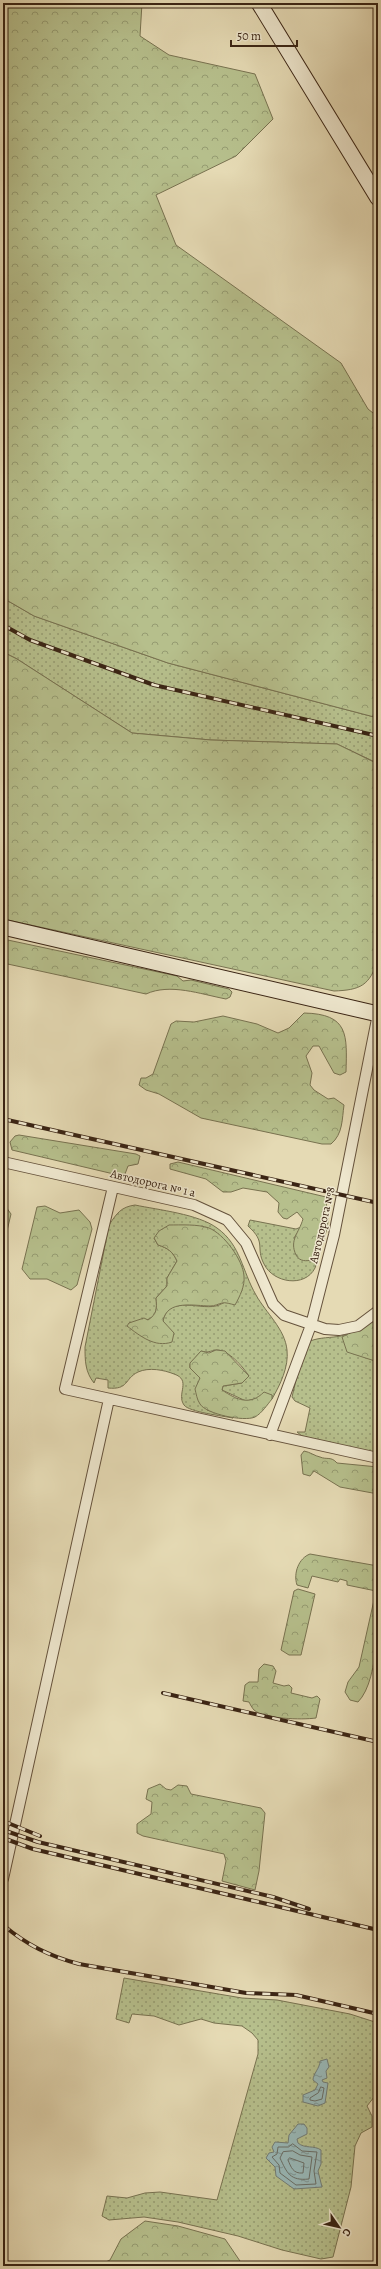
<svg xmlns="http://www.w3.org/2000/svg" width="381" height="2269" viewBox="0 0 381 2269" font-family="Alegreya,serif">
<style>
.green{fill:url(#green-dots);stroke:#787250;fill-rule:evenodd}
.forest{fill:url(#forest-crowns);stroke:#787250}
.water{fill:url(#water-ripples);stroke:#737d76}
.lines{fill:none;stroke-linecap:round;stroke-linejoin:round}
.shore{stroke:#6a6e66;stroke-width:1}
.street-casing{stroke:#65523c;stroke-width:12}
.secondary-casing{stroke:#3a2414;stroke-width:17}
.street{stroke:#eee7ce;stroke-width:10}
.secondary{stroke:#eee7ce;stroke-width:15}
.rail-casing{stroke:#3a2414;stroke-width:4}
.rail{stroke:#eee7ce;stroke-width:2.5;stroke-dasharray:8;stroke-linecap:butt}
.labels{text-anchor:middle;dominant-baseline:central;stroke-width:3;stroke-linejoin:round;paint-order:stroke}
.street-label{font-size:12px;fill:#3a2414;stroke:#eee7ce}
</style>
<defs>
<pattern id="green-dots" width="8" height="8" patternUnits="userSpaceOnUse"><rect width="8" height="8" fill="#b6bf8c"/><path d="M2 2h.1M6 6h.1" fill="none" stroke="#959b71" stroke-width="1.8" stroke-linecap="round"/></pattern>
<pattern id="forest-crowns" width="20" height="18" patternUnits="userSpaceOnUse"><rect width="20" height="18" fill="#b6bf8c"/><path d="M2 6a3 3 0 1 1 6 0M12 15a3 3 0 1 1 6 0" fill="none" stroke="#959b71"/></pattern>
<pattern id="water-ripples" width="26" height="14" patternUnits="userSpaceOnUse"><rect width="26" height="14" fill="#99b8b7"/><path d="M2 4q2-2 4 0t4 0M15 11q2-2 4 0t4 0" fill="none" stroke="#7e9594"/></pattern>
</defs>
<rect width="100%" height="100%" fill="#e5dab4"/>
<filter id="stains"><feTurbulence type="fractalNoise" baseFrequency=".005" numOctaves="4"/><feColorMatrix values="0 0 0 0 .2 0 0 0 0 .09 0 0 0 0 .02 0 0 0 .5 -.17"/></filter>
<radialGradient id="worn" r=".72"><stop offset=".6" stop-color="#630" stop-opacity="0"/><stop offset="1" stop-color="#630" stop-opacity=".3"/></radialGradient>
<path class="green" d="M3 598 34 616 168 663 378 718 377 763 337 744 211 740 132 733 17 659 3 652Z
M135 1205C159 1210 198 1214 217 1228 241 1245 242 1271 256 1295 266 1313 285 1329 287 1350 289 1367 280 1385 272 1399V1395L246 1401 222 1390 223 1386 242 1383 249 1376C243 1367 228 1349 216 1350 210 1351 208 1353 201 1351L190 1364V1368L200 1378 207 1410 233 1418C223 1416 189 1412 184 1405 176 1394 192 1380 174 1374 164 1370 149 1367 138 1372 124 1379 129 1390 108 1388V1380L96 1378 94 1383C85 1372 85 1360 85 1347L109 1225C117 1213 121 1207 135 1205ZM154 1238 241 1293C234 1297 226 1302 219 1305 203 1312 168 1293 163 1321L129 1323C148 1320 159 1321 156 1298L167 1286V1278L177 1261C173 1252 168 1248 158 1245Z
M250 1220 296 1229 301 1227 294 1238 313 1260 321 1247C319 1253 318 1261 315 1268 305 1288 273 1283 264 1264 255 1247 267 1243 248 1226Z
M378 1314V1455L302 1436 297 1432H305L310 1408 295 1401 292 1397 301 1359 310 1341C321 1337 330 1338 341 1336 356 1333 367 1324 378 1314Z
M124 1978 242 1998 277 2000 350 2014 378 2023V2092L367 2106 372 2116V2127L361 2133 355 2146 351 2187 333 2257 321 2259 282 2250 238 2236 178 2222 144 2217 109 2220 102 2216 107 2196 127 2198 145 2193 160 2192 217 2200 258 2054V2040L252 2033 242 2026 214 2023 201 2019 179 2025 154 2016 132 2014 129 2023 116 2019Z"/>
<path class="forest" d="M3 3H142L140 36 169 55 255 74 273 119 236 156 156 195 176 245 341 363 368 409 378 417V718L168 663 34 616 3 598Z
M3 652 17 659 132 733 211 740 337 744 378 764V959C370 986 360 990 334 991L3 919Z
M3 939 177 976 183 981 191 980 229 989 232 992 230 997 226 999C200 994 170 983 146 994L3 963Z
M304 1013C349 1014 347 1035 346 1072L340 1075 334 1073 319 1046H313L306 1056 312 1073 310 1085 314 1090 328 1099 334 1098 344 1105C342 1119 343 1134 331 1144H322L201 1118 159 1094 146 1090 139 1085 141 1078H146L153 1074 171 1024 176 1021 194 1022 223 1016 257 1024 278 1033 289 1028Z
M19 1135 136 1154 140 1156 138 1164 128 1166 125 1174 118 1175 12 1150 10 1142 15 1136Z
M178 1162 326 1197C326 1205 327 1210 328 1217 329 1231 320 1248 313 1260 306 1261 300 1262 296 1255 289 1240 299 1233 303 1219L297 1212 287 1219 283 1218 278 1212 279 1203 267 1192 243 1188 231 1192H223L206 1179 170 1169V1164Z
M3 1205 6 1207 11 1214 3 1248Z
M45 1206 60 1213 79 1210 90 1222 92 1229 77 1285 71 1290 47 1279H30L22 1269 37 1207Z
M169 1225C181 1225 198 1224 209 1228 224 1234 243 1260 244 1276 245 1286 240 1296 235 1305 231 1304 225 1302 222 1303 218 1304 215 1306 210 1306 195 1306 167 1299 163 1321L174 1333 172 1342C155 1348 140 1336 127 1326L129 1323 144 1318 148 1320C157 1314 157 1309 156 1298L167 1286V1278L177 1261C173 1252 168 1248 158 1245L154 1238 159 1231Z
M378 1319V1362L347 1352 342 1337Z
M216 1350 225 1351 249 1376 242 1383 223 1386 222 1390C237 1400 250 1406 264 1392L272 1395V1399C267 1405 262 1413 255 1417 244 1422 206 1414 200 1404 197 1400 196 1393 195 1389L200 1378 190 1368V1363L201 1351 209 1353Z
M304 1451C310 1452 315 1456 320 1457 327 1460 331 1456 337 1463L378 1467V1494L340 1487 314 1471 310 1476 303 1474 301 1455Z
M310 1554 378 1566C378 1602 381 1679 358 1702L350 1700 345 1692 348 1682 359 1667 376 1591 347 1585V1581L340 1579 338 1582 312 1576 308 1588 297 1585C293 1573 299 1558 310 1554Z
M298 1589 315 1594 301 1655H289L281 1650 294 1591Z
M264 1664 273 1666 276 1671 273 1683 284 1686 289 1685 292 1688 291 1693 312 1698 317 1696 320 1699 316 1718C302 1720 264 1719 254 1710 252 1708 250 1704 249 1702L243 1701 245 1685 249 1682H258L259 1669Z
M160 1784 166 1789 171 1790 178 1785 187 1786 191 1794 261 1808 265 1813 259 1871 255 1890 222 1881 226 1861 224 1854 143 1836 137 1833V1824L151 1814 152 1802 146 1799 148 1789Z
M145 2221 178 2226 225 2239 242 2264 240 2266H97L110 2260 121 2239Z"/>
<path class="water" d="M327 2059 329 2067 326 2071 327 2078 322 2080 323 2082 328 2083 325 2103 318 2106 303 2102V2095L315 2090 318 2084 313 2080C313 2074 320 2068 320 2061Z
M298 2124H304L307 2128V2134L297 2139 298 2143C305 2149 314 2145 321 2150V2164L318 2171 322 2187 294 2189 276 2176 275 2167 266 2158 269 2153 274 2152 272 2147 275 2142 288 2143 289 2135Z"/>
<g class="lines">
<path class="shore" d="M321 2087 324 2088 322 2099 315 2101 310 2100V2098L318 2093Z
M293 2144 302 2151 317 2152 314 2171 316 2184 296 2185 280 2173 279 2165 272 2157 277 2154 278 2147H288Z
M293 2151 300 2155 312 2157 309 2179C290 2181 287 2173 280 2158L283 2152Z
M290 2158 304 2163 303 2173C293 2174 291 2167 288 2160Z"/>
<defs>
<path id="street" d="M3 1162 194 1205 227 1220 246 1243 273 1304 284 1315 325 1329 339 1330 358 1326 378 1311
M113 1187 65 1389 378 1458
M270 1435 311 1325 334 1235 378 1014
M3 1879 109 1399"/>
<path id="secondary" d="M259 3 378 198
M3 927 378 1014"/>
</defs>
<use href="#street" class="street-casing"/>
<use href="#secondary" class="secondary-casing"/>
<use href="#street" class="street"/>
<use href="#secondary" class="secondary"/>
<defs>
<path id="rail" d="M3 625 30 640 154 685 378 736
M3 1119 378 1203
M163 1693 378 1742
M3 1821 40 1836
M3 1830 38 1842 273 1897 309 1909
M3 1838 33 1849 378 1930
M3 1925C27 1945 49 1956 79 1964L246 1993 296 1995 378 2014"/>
</defs>
<use href="#rail" class="rail-casing"/>
<use href="#rail" class="rail"/>
</g>
<g class="labels">
<g class="street-label">
<text transform="translate(153 1183) rotate(13)">Автодорога № 1 а</text>
<text transform="translate(322 1225) rotate(-77)">Автодорога №8</text>
</g>
</g>
<rect width="381" height="2269" fill="none" stroke="#e5dab4" stroke-width="16"/>
<rect x="4" y="4" width="373" height="2261" fill="none" stroke="#3a2414" stroke-width="2"/>
<rect x="8" y="8" width="365" height="2253" fill="none" stroke="#3a2414"/>
<g transform="translate(339 2227) rotate(124)" stroke="#eee7ce" stroke-width="3" paint-order="stroke">
<path d="M0-3L7 15L0 10L-7 15Z" fill="#3a2414"/>
<text y="-6" font-size="11" font-weight="bold" text-anchor="middle" fill="#3a2414">С</text>
</g>
<path d="M231 40v6h66v-6" fill="none" stroke="#3a2414" stroke-width="2"/>
<text x="237" y="40" font-size="12" fill="#3a2414" stroke="#eee7ce" stroke-width="3" paint-order="stroke">50 m</text>
<rect width="100%" height="100%" filter="url(#stains)"/>
<rect width="100%" height="100%" fill="url(#worn)"/>
</svg>
